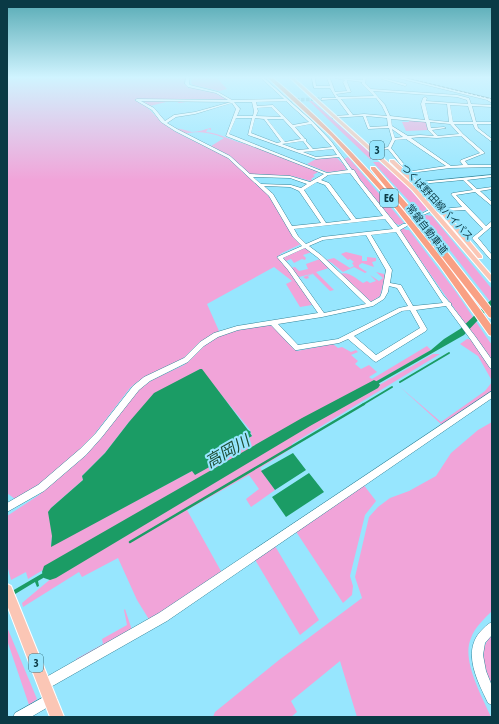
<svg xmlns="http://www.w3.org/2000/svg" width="499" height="724" viewBox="0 0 499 724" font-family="'Asap Condensed','Noto Sans JP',sans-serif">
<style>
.green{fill:#f1a4d9;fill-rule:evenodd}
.water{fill:#1b9c65}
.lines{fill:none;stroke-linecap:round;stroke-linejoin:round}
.stream-far1{stroke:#1b9c65;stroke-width:2}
.stream{stroke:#1b9c65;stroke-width:2.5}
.river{fill:#1b9c65;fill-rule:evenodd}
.minor-tunnel{stroke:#7bc4d9;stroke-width:3.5;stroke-dasharray:3.5 1.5;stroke-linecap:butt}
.minor-casing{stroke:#34859a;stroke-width:1}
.major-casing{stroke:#fff;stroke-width:2}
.highway-casing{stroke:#fff;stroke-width:2}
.minor{fill:#fff;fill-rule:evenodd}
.major{fill:#fbc6b5;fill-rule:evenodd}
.highway{fill:#f9a084;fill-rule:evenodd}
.rail{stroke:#29606e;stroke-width:1;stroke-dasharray:3 1.5;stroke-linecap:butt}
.labels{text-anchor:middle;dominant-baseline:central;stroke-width:4;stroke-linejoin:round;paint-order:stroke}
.far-street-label{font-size:10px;fill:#0a3a45;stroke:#97e6fe}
.shield{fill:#97e6fe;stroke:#346e7c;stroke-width:1}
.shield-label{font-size:11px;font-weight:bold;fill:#0a3a45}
.near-water-label{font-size:16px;font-style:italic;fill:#1f4d35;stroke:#97e6fe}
</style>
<rect width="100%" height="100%" fill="#97e6fe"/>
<path class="green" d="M7 78H187L186 84 209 90 229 100 179 99 186 102 179 103 174 100 150 106 141 100 171 99H139C148 107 153 114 161 121 174 133 193 140 208 148L224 138C214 133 196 130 185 134L176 129C182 128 186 131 192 132 199 132 205 129 211 128V130L208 129 206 132C221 133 232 142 247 144L320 171 313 175 315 176 311 179 312 180 311 181 292 176 250 174 268 195 301 244 282 253 277 257 292 273 312 305 300 307 286 284 292 281 274 267 207 304 219 331C201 340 191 355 174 364 156 374 147 373 130 388L86 445 41 483 15 499 7 493Z
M192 78H217L227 89 219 91 193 85 191 83Z
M309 101H312L378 160 370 159Z
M408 119 426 120 429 130 406 131 402 122H409Z
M336 157 344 165 347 171 327 172 307 164 316 159Z
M348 157 404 223 399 225 394 223 344 159Z
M373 162H379L400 179 426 207V210L420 213Z
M426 215 432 216 492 289V304L453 254 422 217Z
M403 228 406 230H409L456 292 487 338 492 345V362L400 231Z
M304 248 312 252 303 255 306 258 305 260 302 259 294 263 291 259 286 261 283 258V257Z
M346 252 362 256V261H367V257L376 258V261L372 262 374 267 362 263 359 265V267L367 272 365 273 354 267 343 272 332 263 326 260 334 258 350 268 354 266 352 263 354 262 350 259 348 260 341 254Z
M320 259 329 268 316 272 334 290 330 291 313 274 308 276 309 278 306 279 303 277 315 273 299 277 291 268 295 267 299 271 308 269 306 264Z
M376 272 384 274 385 277 380 296 371 302 340 274C349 271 356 279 363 283L367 281 370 283 376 281 370 275 379 281 383 278Z
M269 325 274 327 297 351 333 344 338 348 342 347 351 352 356 350 358 352 351 355 358 361 355 364 361 369 369 365 377 372 369 377 372 379 427 346 431 350 132 520 130 518 28 579 26 572 11 580 7 565V516L39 495 86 455 138 389 154 379 184 365 204 346 218 336 234 331ZM200 369 250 430 252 436 210 461 213 465 192 471 51 546 52 536 51 508 83 480 82 476 105 453 129 422 184 379Z
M467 339 472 340 492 370V381L478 356 460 344Z
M433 354H440L292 444V448L260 468 275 490 251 507 246 499 259 489 249 475 187 510 222 573 150 621 137 600 118 558 82 577 79 572 23 607 22 603 53 577 52 573 117 535 121 539 123 538 122 532 260 451 274 445 312 420 334 411Z
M492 382V391L442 425 399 386 441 422 485 391Z
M492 422V611C484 619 475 627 471 638 461 660 482 696 491 717H357L340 661 291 701 297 712 291 717H213L215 712 279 660 362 598 355 577 369 517 378 507 390 498 409 491 436 476 451 453 478 430Z
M363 484 376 501 365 515 350 576 353 586 352 595 343 603 295 530Z
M275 546 319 620 300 635 254 558Z
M125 609 132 630 77 661 76 659 103 644 102 639 127 625 124 610Z
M7 627 37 699 29 705 7 640Z
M492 635V685C485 669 477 649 492 635Z"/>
<path class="water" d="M492 299V305L464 335 362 393 361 390 431 350 444 339 460 329Z
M200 369H202L248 430 251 432 250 433 252 436 210 461 213 465 195 475 192 471 51 547 52 536 48 512 51 508 83 480 82 476 105 453 129 422 154 393Z
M293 453 306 470 275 490 261 471Z
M309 473 324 492 286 517 272 497Z
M60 563 62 567 38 581 39 586 37 587 35 582 7 599V594Z"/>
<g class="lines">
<path class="stream-far1" d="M400 382 449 353
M362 405 392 387"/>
<path class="stream" d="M130 542 364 404"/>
<path class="river" d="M374 380 378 382 380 385 378 388 310 426 56 578 50 580 44 578 42 572 44 566 302 418Z"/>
<path class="minor-tunnel" d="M291 100 322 99"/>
<defs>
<path id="minor" d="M186 78H189V84L190 85 218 92 232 100 284 99 261 78H264L313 122 331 141 352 170H354L360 180 398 227 403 224H407V226L400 230 443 295 449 302 451 303V305L475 336 492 360V369L490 368 471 340 446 306 416 310 427 329 426 331 376 362 374 361 348 339 339 343 297 350H295L271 325 238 330 218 337 204 346 188 362 150 381 139 390 102 437 86 455 44 491 7 512V503L38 485 80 449 96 433 133 386 144 377 184 358 200 342 214 333 237 326 318 313 288 270 277 257 302 246 293 237 269 196 228 158 175 131 161 122 152 110 135 100 137 99 228 100 216 93 188 87 185 84ZM141 101 231 102 195 112 174 115 165 121 154 108ZM286 101 309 122 293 125 273 105 257 106 256 102ZM234 102H252L254 111 253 116H237L240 109ZM232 103 236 109 226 136 324 174 310 182 290 176 250 174 230 156 177 129 167 123 176 117 195 114ZM271 107 281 117 256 116 258 111 257 108ZM236 118H252L248 135 316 159 339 157 348 170 327 173 229 134ZM255 118 264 119 281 142 277 143 251 133ZM267 119H283L301 139 285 142ZM311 124 332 147 313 149 306 141V139H305L295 127ZM303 141 309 149 298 150 282 144ZM333 149 337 155 316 157 303 152ZM350 173 383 216 356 219 329 183 321 180 328 175ZM253 177 290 178 307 184 301 188 291 185 261 184ZM317 182 325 185 351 220 326 223 304 190ZM264 186 290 187 299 191 321 223 292 226 273 194ZM385 219 393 229 322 237 306 244 298 236 294 229ZM396 232 439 297 443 303 413 306 401 285 390 283 392 270 371 235ZM366 235 386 270 382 292 380 297 371 302 321 255 309 246 323 240ZM305 248 317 257 366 304 324 313 292 268 283 258ZM389 286 397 288 408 306 399 308 338 339 298 345 278 324 322 317 373 306 384 299 388 292ZM410 310 420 328 376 355 354 336 402 311Z
M312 78H315L316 86H330L327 78H330L335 92 347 91 343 82 345 80 335 78 363 80V78H366L365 83 371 89 457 95 469 98 471 104 492 105V107L472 106 476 122H492V124H477L478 128 492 139V142L475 129 473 124H454L463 134 485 153 465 161 468 165H492V167L450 168 410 173 401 165 388 149 377 151 375 150 388 147 392 139 389 128 368 129 363 116 332 118 333 116 349 115 337 99 321 100 322 98H336L330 88H314ZM347 80 362 82V84L374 96 339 97 336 94 351 92 347 82ZM373 91 457 97 467 100 468 104 426 101 427 98 425 97 423 98 421 104 425 120 390 116 385 105ZM376 98 382 106 387 116 364 114 353 115 341 99ZM425 103 447 104 449 122 429 120ZM450 105 468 106 473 122H453ZM366 116 387 118 388 126 370 127ZM391 119 426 122 428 130 434 136 420 135 408 136 392 126ZM430 122 450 124 459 134 438 136 432 130 446 128 444 127 431 128ZM392 129 403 137 395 138ZM461 136 480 153 461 160 460 161 463 165 451 166 411 138 420 137 437 138ZM406 139 446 166 413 171 403 163 391 148 395 140Z
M383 78 406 84 407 85 405 86 382 79Z
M398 78H404L489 98 492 100V103L487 100Z
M492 175V177L467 180 477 189 492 187V189L480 191 492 202V206L475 192 456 195 486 226 492 221V226L478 238 492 255V260L490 259 472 238 483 229 465 210 430 212 421 216 419 215 429 210 462 207 451 194 453 193 473 190 463 180 409 185 407 184 409 183Z
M492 391V398L167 621 49 688 45 690 41 688 39 684 41 680 159 613Z
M492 622V635L485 643 483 655 486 671 492 686V705L488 703C478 682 462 653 480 632 484 628 487 624 492 622Z
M51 693 55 695 57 699 55 703 31 717H13L15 713Z"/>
<path id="major" d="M290 78H294L416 188 492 276V282L490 281 412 190Z
M390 160H394L433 197 482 256V258H478L429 199 390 162Z
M7 584 11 586 64 717H50L7 605Z"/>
<path id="highway" d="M268 78H273C360 152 426 234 492 326V336L489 335 440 266 388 199 331 136Z
M371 167H375L430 230 492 309V318L489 317 424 234 371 169Z"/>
</defs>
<use href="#minor" class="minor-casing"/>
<use href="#major" class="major-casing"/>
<use href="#highway" class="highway-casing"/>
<use href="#minor" class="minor"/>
<use href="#major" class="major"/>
<use href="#highway" class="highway"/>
<path class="rail" d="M407 78 492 99"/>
</g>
<linearGradient id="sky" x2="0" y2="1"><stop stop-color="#56aab4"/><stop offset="0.43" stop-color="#d0f4ff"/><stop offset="1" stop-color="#d0f4ff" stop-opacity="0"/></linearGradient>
<rect width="499" height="180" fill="url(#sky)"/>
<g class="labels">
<g class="far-street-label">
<text transform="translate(437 202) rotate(47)">つくば野田線バイパス</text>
<text transform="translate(427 229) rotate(52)">常磐自動車道</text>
</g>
<g class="shield">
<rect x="370" y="141" width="14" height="18" rx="3"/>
<rect x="380" y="189" width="18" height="18" rx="3"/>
<rect x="29" y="654" width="14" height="18" rx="3"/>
</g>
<g class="shield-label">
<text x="377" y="150">3</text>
<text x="389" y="198">E6</text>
<text x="36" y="663">3</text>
</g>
<g class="near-water-label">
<text transform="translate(227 451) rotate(-30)">高岡川</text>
</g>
</g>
<rect width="499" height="724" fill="none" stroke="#0a3a45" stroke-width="16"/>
</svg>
